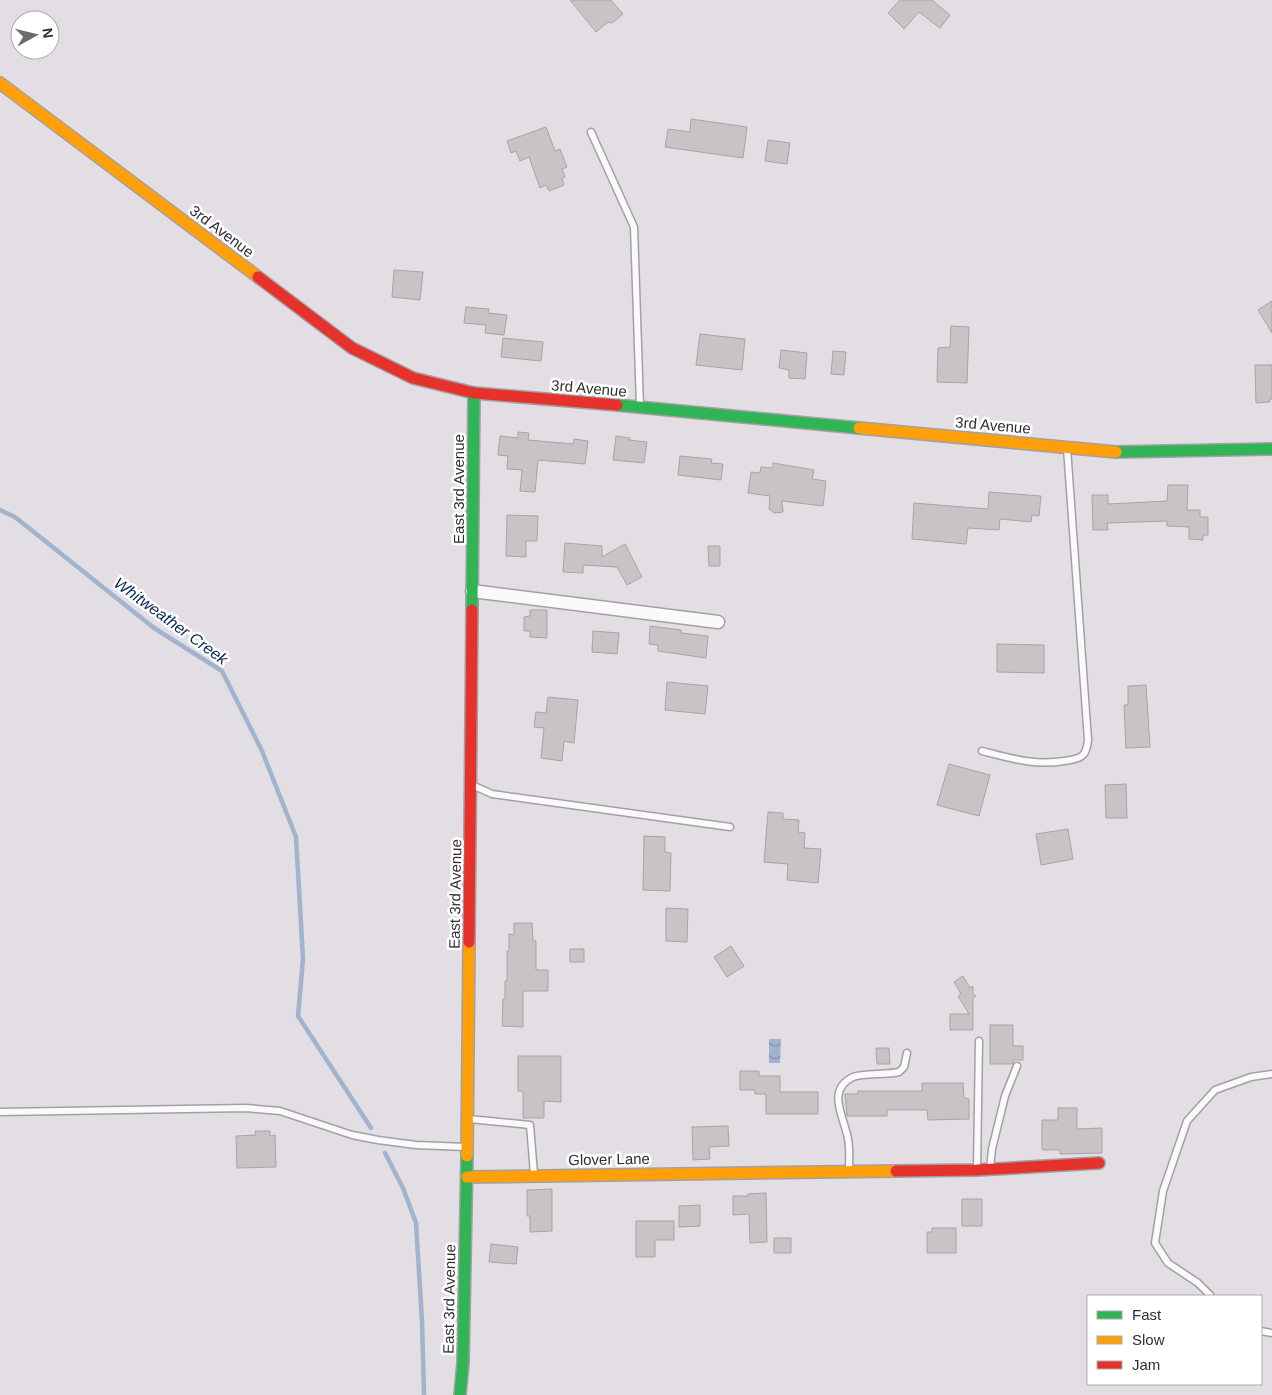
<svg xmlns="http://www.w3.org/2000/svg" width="1272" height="1395" viewBox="0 0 1272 1395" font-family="Arial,sans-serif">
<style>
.water{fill:url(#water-waves)}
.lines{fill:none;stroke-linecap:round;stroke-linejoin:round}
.stream{stroke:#a2b3ce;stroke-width:4.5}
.building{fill:#c8c4c6;stroke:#a7a4a5}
.lane-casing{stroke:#a3a0a4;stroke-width:9}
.street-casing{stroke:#a3a0a4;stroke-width:15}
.fast-casing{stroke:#a3a0a4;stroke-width:14}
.slow-casing{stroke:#a3a0a4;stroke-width:14}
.jam-casing{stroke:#a3a0a4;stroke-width:14}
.lane{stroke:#fbfafb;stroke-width:6}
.street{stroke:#fbfafb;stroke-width:12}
.fast{stroke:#30b455;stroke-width:11}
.slow{stroke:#ff9f0a;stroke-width:11}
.jam{stroke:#e5322d;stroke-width:11}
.labels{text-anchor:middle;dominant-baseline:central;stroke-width:5;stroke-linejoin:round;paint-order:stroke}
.street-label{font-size:15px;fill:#302e31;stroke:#fff}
.water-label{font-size:16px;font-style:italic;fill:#052754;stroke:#fff}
</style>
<defs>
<pattern id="water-waves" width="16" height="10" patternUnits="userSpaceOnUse" patternTransform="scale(1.25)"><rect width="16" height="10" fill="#a2b3ce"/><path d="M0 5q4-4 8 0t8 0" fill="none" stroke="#8492a8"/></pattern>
</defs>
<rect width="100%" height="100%" fill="#e2dee4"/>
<path class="water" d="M769 1039H781L780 1063H769Z"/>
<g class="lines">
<path class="stream" d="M0 510 15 517 154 628 222 671 262 751 296 837 303 959 298 1016 371 1128
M385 1153 403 1188 416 1223 422 1321 424 1395"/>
</g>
<path class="building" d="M570 0H611L623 14 612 23 608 22 596 32Z
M900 0H932L950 15 940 28 919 12 904 29 888 13Z
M691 119 747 127 743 158 665 147 668 129 690 132Z
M546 127 555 151 560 149 567 167 562 169 565 177 562 178 564 185 549 191 546 185 540 188 529 157 520 161 516 151 511 153 507 141Z
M768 140 790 143 787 164 765 161Z
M394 270 423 272 420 300 392 297Z
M1272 301V333L1258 310Z
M466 307 489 309 488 313 507 315 504 335 485 333 486 325 464 323Z
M951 326 969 327 967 383 937 382 938 348 950 347Z
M700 334 745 339 742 370 696 365Z
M503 338 543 342 541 361 501 357Z
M781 350 807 353 805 379 789 378V370L779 368Z
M833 351 846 352 844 375 831 374Z
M1255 365H1272V399H1269L1270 402 1256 403Z
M518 432 529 433 528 440 573 444 574 439 588 441 585 464 538 460 535 492 520 491 522 470 507 469 508 456 498 455 500 436 518 438Z
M616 436 630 438 629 440 647 442 644 463 613 460Z
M680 456 712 459 711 463 723 464 721 480 678 475Z
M773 463 814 470 812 479 826 481 823 506 782 501 783 512 774 513 769 509 770 496 748 493 751 472 760 473 761 467 773 468Z
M1168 485H1188L1187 510H1200V517H1208V535H1203V540L1189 539V527L1167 526V521L1107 523 1108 530H1093L1092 495H1108V504L1167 501Z
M989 492 1041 496 1039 516 1032 515 1031 522 1000 519 999 530 968 528 966 544 912 539 914 503 988 509Z
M507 515 538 516 537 541H526V557L506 556Z
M565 543 602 546V557L625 544 642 577 627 585 617 567 583 565V573L563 572Z
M708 546H720V566H709Z
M530 610H547V638L530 637V631H524V617L530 616Z
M650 626 681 630V633L708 636 706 658 658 651V645L649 644Z
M593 631 619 633 617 654 592 652Z
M997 644 1044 645V673L997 672Z
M667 682 708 686 705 714 665 710Z
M1146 685 1150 747 1126 748 1124 705H1128V686Z
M548 697 578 700 574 743 564 741 562 761 541 758 544 728 534 727 536 712 546 713Z
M949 764 990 775 979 816 937 805Z
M1126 784 1127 818H1106L1105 785Z
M768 812 783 813V819L799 820 798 832 805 833 804 848 821 849 818 883 787 880 788 864 764 862Z
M1068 829 1073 859 1041 865 1036 834Z
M644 836 665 837V852L671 853 670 891 643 890Z
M666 908 688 909 687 942 666 941Z
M514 923H532L533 941H536V970H548V991H523V1027L502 1026 503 999H505V981H507V951H509V934L514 935Z
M731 946 744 966 727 977 714 957Z
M570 949H584V962H570Z
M963 976 970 988 973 986V993L976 996 973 998V1030H950V1014H969L958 996 961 994 954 982Z
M990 1025H1013V1046H1023V1060H1013V1064H990Z
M876 1048H889L890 1064H877Z
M518 1056H561V1102L544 1101V1118H523V1091H518Z
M740 1071H759V1076H780V1092H818V1114H766V1094H755V1090H740Z
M922 1083H963L964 1098 969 1099V1119L928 1120 927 1110H887V1116H847L845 1094H858V1091H922Z
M1058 1108H1077V1129L1102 1128V1153L1060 1154V1150H1042V1120H1058Z
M728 1126 729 1146 709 1147 710 1159 693 1160 692 1127Z
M255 1131H270V1136L275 1135 276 1167 237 1168 236 1136 256 1135Z
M552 1189V1231L530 1232V1216H527V1190Z
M766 1193 767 1242 750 1243 749 1214 733 1215V1196H748V1194Z
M962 1199H982V1226H962Z
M700 1205V1226L679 1227V1206Z
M636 1221H674V1240H655V1257H636Z
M932 1228H956V1253H927V1232H932Z
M774 1238H791V1253H774Z
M491 1244 518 1247 516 1264 489 1262Z"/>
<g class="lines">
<defs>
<path id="lane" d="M591 132 634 227 640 406
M982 751C1010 758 1035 766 1064 761 1070 760 1078 760 1083 755 1087 751 1087 746 1088 740L1067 448
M472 785 492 794 730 827
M0 1112 246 1108 280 1111 352 1135 378 1140 416 1145 466 1147
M469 1119 530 1125 534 1174
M977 1169 979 1041
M990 1169 992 1149 1005 1096 1017 1066
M849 1170C849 1160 850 1149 848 1139 845 1119 825 1090 853 1077 863 1073 886 1075 899 1072L904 1067 907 1053
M1211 1296 1198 1283 1168 1263 1155 1243 1163 1191 1187 1121 1215 1090 1251 1077 1272 1074
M1261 1331 1272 1333"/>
<path id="street" d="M472 591 718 622"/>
<path id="fast" d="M617 405 859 428
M1116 452 1272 449
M472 610 474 393
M460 1395 463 1363 467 1156"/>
<path id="slow" d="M0 83 258 277
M859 428 1116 452
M467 1156 469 942
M467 1177 896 1171"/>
<path id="jam" d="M258 277 352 348 413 378 474 393 617 405
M469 942 472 610
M896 1171 977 1170 1099 1163"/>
</defs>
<use href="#lane" class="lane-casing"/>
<use href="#street" class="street-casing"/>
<use href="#fast" class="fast-casing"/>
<use href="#slow" class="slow-casing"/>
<use href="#jam" class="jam-casing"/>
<use href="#lane" class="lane"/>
<use href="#street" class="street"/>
<use href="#fast" class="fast"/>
<use href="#slow" class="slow"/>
<use href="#jam" class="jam"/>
</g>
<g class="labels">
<g class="street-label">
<text transform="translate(222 231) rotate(37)">3rd Avenue</text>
<text transform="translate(589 388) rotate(5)">3rd Avenue</text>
<text transform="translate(993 425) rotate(5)">3rd Avenue</text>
<text transform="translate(458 489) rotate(-90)">East 3rd Avenue</text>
<text transform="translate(455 894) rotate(-89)">East 3rd Avenue</text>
<text transform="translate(609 1159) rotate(-1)">Glover Lane</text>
<text transform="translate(449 1299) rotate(-89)">East 3rd Avenue</text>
</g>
<g class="water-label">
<text transform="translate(171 621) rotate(36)">Whitweather Creek</text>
</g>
</g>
<rect x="1087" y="1295" width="175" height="90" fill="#ffffff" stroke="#acabad"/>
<rect x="1097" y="1311" width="25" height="8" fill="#30b455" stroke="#acabad"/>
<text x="1132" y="1320" font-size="15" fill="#302e31">Fast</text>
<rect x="1097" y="1336" width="25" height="8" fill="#ff9f0a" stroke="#acabad"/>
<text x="1132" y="1345" font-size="15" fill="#302e31">Slow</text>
<rect x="1097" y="1361" width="25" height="8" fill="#e5322d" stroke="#acabad"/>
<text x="1132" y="1370" font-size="15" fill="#302e31">Jam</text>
<g transform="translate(35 35) rotate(82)"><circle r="24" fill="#ffffff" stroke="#acabad"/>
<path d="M0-4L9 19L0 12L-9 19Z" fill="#6e6c70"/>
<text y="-8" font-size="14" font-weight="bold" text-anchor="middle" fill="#302e31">N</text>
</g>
</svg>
